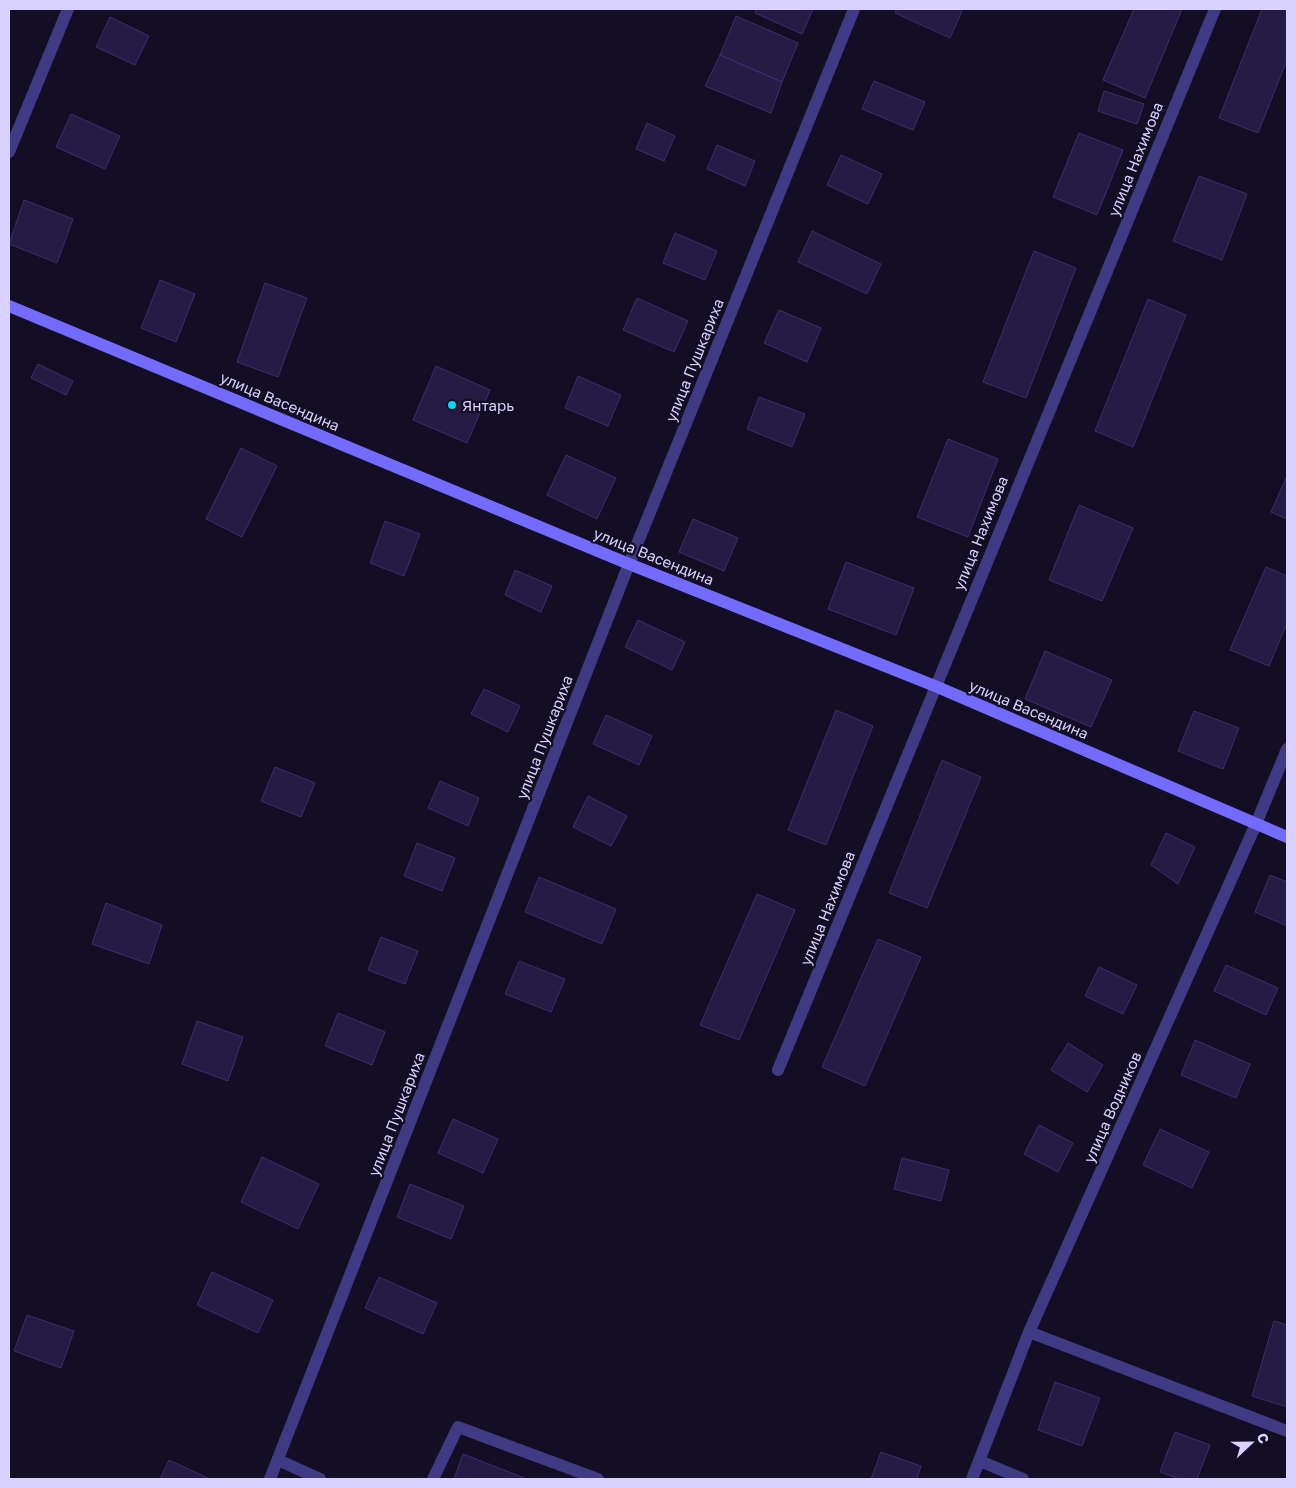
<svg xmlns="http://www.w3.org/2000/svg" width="1296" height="1488" viewBox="0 0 1296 1488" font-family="'Golos Text',sans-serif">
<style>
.building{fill:#251b45;stroke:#3d2d71}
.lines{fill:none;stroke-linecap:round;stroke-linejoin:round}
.lane{stroke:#3f3a83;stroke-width:12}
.street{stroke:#3f3a83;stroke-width:12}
.secondary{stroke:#736afe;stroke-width:12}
.poi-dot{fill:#01d9fb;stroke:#130e24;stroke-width:2}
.labels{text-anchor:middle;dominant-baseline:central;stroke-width:4.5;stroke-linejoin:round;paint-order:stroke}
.street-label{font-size:15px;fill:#d9d2ff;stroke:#130e24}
.poi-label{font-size:15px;fill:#d9d2ff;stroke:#130e24;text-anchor:start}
</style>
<rect width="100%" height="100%" fill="#130e24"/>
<path class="building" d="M757 9H813L802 34 755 13Z
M897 9H963L950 38 895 13Z
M1134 9H1182L1145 98 1103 80Z
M1262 9H1287V60L1258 133 1219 118Z
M736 16 798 43 782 82 720 55Z
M110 17 149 36 135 65 96 47Z
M720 55 782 82 771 113 705 86Z
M874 81 925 102 913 130 862 109Z
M1104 91 1144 104 1137 124 1098 111Z
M71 114 120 136 105 169 56 147Z
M647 123 675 136 664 161 636 149Z
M1079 133 1123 150 1097 215 1053 197Z
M717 145 755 161 745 186 707 169Z
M841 155 882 174 868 204 827 185Z
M1199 176 1247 194 1222 260 1173 241Z
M24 200 73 219 57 263 9 244Z
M812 231 881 264 867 294 798 262Z
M675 233 717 251 705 280 663 263Z
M1034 251 1076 268 1026 398 983 382Z
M160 280 195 294 176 342 141 328Z
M265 283 307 298 278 377 237 362Z
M637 298 688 321 674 352 623 330Z
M1148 299 1186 315 1133 447 1095 431Z
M779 310 821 328 807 362 764 343Z
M38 364 73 381 66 395 31 378Z
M436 366 490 390 467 443 413 420Z
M578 376 621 395 608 426 565 408Z
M759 397 805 414 792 447 747 429Z
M948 439 998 459 968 537 917 517Z
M241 448 277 466 242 537 206 519Z
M566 455 616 478 597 519 547 495Z
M1287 476V519L1271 512Z
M1079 505 1133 528 1102 601 1049 580Z
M693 519 738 538 724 571 679 552Z
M385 521 420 534 404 576 370 563Z
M846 562 914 588 896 635 828 609Z
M1266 567 1287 576V623L1269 666 1230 650Z
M515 570 552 586 541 612 505 595Z
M638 620 685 642 672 670 625 647Z
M1045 651 1112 680 1091 727 1025 699Z
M484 689 520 706 508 732 471 714Z
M836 710 873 726 826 845 788 830Z
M1194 711 1239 728 1223 769 1178 751Z
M606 715 652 736 639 765 593 744Z
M942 760 981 777 927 908 889 893Z
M275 767 315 783 301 817 261 801Z
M440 781 479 798 468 826 428 808Z
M588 796 627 816 611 846 573 827Z
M1166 833 1195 847 1178 884 1151 865Z
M417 843 455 858 442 891 404 876Z
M1270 875 1287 882V926L1255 912Z
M539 877 616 909 602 944 525 912Z
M757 894 795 910 739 1040 700 1025Z
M106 903 162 925 149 964 92 944Z
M381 937 418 951 405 984 368 970Z
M878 939 921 957 865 1086 822 1067Z
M519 961 565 979 551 1012 505 994Z
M1226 965 1278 988 1266 1015 1214 991Z
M1099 967 1137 985 1123 1014 1085 996Z
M338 1013 385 1032 372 1065 325 1046Z
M197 1021 243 1037 228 1081 182 1064Z
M1195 1040 1250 1064 1236 1098 1181 1075Z
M1068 1043 1103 1065 1087 1092 1051 1070Z
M453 1119 498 1139 483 1173 438 1153Z
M1039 1125 1073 1143 1058 1172 1024 1154Z
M1160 1129 1209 1152 1192 1188 1143 1165Z
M262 1157 319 1184 298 1229 241 1202Z
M902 1158 949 1170 941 1201 894 1189Z
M410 1184 464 1206 451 1239 397 1217Z
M212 1272 273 1300 258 1333 197 1305Z
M379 1277 437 1303 423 1334 365 1308Z
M27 1315 74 1331 61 1368 14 1351Z
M1274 1321 1287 1325V1407L1252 1396Z
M1055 1382 1100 1398 1082 1446 1038 1430Z
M1175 1432 1210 1445 1197 1479H1180L1160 1472Z
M881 1452 921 1466 917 1479H871Z
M463 1454 527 1479H454Z
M169 1460 210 1479H160Z"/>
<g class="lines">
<path class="lane" d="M1029 1332 1287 1431
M278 1460 320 1479
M980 1461 1023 1479
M433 1479 458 1427 598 1479"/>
<path class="street" d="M9 152 68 9
M778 1070 1215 9
M270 1479 629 564 854 9
M972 1479 1029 1332 1256 824 1287 749"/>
<path class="secondary" d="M9 306 629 564 935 686 1287 837"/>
</g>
<circle class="poi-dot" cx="452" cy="405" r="5"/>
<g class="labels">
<g class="street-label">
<text transform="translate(1135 159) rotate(-68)">улица Нахимова</text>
<text transform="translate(694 360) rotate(-68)">улица Пушкариха</text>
<text transform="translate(280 401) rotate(23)">улица Васендина</text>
<text transform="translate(980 533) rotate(-68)">улица Нахимова</text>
<text transform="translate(654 556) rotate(22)">улица Васендина</text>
<text transform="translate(1029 709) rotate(23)">улица Васендина</text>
<text transform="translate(544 737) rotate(-69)">улица Пушкариха</text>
<text transform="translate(827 908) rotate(-68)">улица Нахимова</text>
<text transform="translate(1112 1107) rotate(-66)">улица Водников</text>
<text transform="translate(396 1114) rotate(-69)">улица Пушкариха</text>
</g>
<g class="poi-label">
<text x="462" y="405">Янтарь</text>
</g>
</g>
<rect width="1296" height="1488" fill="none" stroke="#d9d2ff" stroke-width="20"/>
<g transform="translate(1251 1443) rotate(68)" stroke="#130e24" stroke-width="4" paint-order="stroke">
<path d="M0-4L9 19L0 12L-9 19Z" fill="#d9d2ff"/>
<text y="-8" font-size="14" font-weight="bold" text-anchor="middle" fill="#d9d2ff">С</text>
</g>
</svg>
